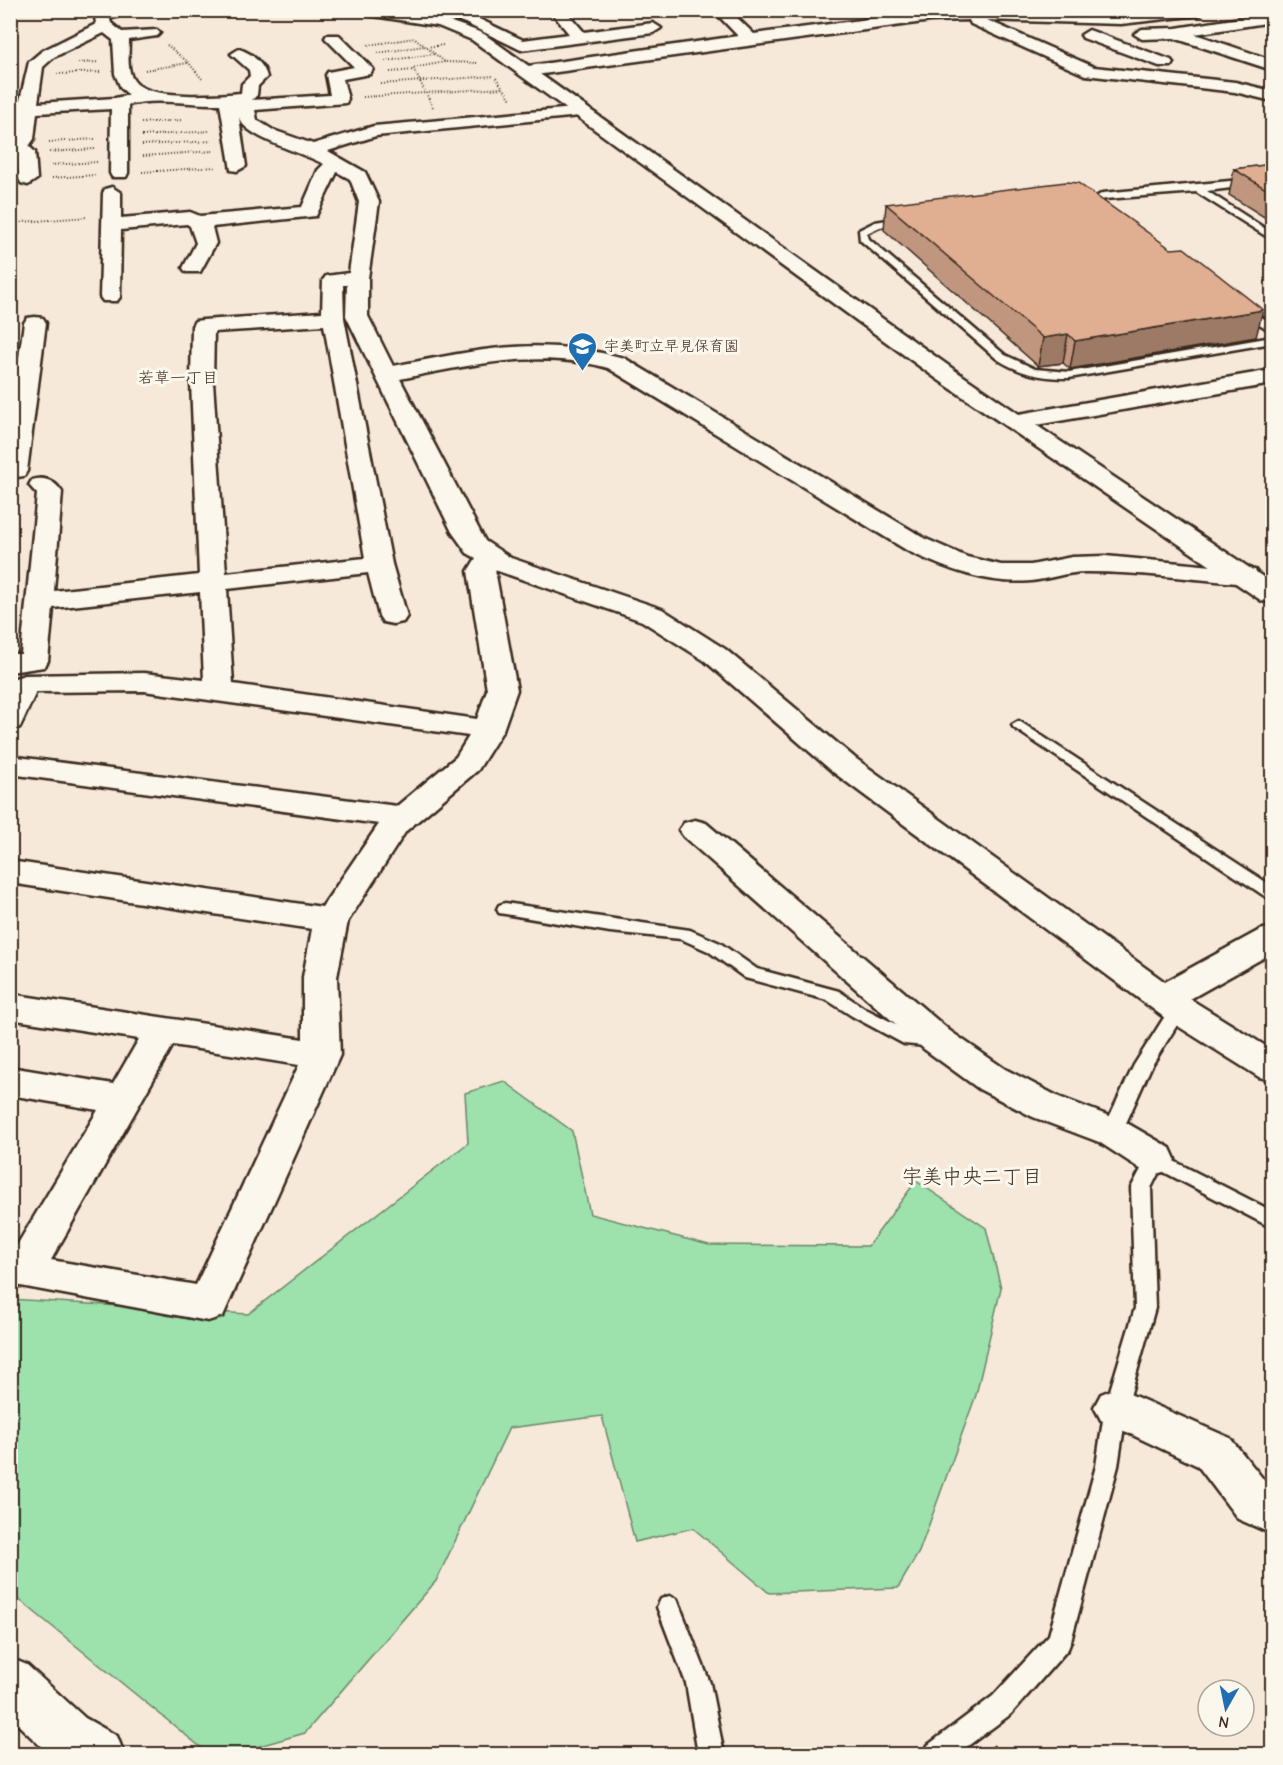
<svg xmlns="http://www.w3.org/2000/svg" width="1283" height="1765" viewBox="0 0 1283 1765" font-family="'Comic Neue','Klee One',sans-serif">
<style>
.green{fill:#9de1ad;stroke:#6c8666;stroke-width:1.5}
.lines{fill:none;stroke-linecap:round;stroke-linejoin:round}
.lane-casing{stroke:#3b2a1e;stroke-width:5}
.street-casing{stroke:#3b2a1e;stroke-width:5}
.secondary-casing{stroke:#3b2a1e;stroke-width:5}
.path-far1{stroke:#3b2a1e;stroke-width:2;stroke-dasharray:1 2;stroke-linecap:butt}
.path{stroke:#3b2a1e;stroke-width:5;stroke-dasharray:2 6;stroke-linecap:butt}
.lane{fill:#fbf7ec;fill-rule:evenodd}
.street{fill:#fbf7ec;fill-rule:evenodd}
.secondary{fill:#fbf7ec;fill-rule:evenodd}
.wall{fill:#c1967e;stroke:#3b2a1e;stroke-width:1.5}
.shaded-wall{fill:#9d7a66;stroke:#3b2a1e;stroke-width:1.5}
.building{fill:#e0af92;stroke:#3b2a1e;stroke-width:1.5}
.labels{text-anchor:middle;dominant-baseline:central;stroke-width:6;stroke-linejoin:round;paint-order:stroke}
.far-poi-label{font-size:15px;fill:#3b2a1e;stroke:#fbf7ec;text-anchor:start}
.far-neighbourhood-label{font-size:16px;fill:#3b2a1e;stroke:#fbf7ec}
.neighbourhood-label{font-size:20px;fill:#3b2a1e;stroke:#fbf7ec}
</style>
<rect width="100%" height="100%" fill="#f6e9da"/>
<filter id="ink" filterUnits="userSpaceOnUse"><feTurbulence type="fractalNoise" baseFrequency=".0167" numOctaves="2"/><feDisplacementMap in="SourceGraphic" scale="12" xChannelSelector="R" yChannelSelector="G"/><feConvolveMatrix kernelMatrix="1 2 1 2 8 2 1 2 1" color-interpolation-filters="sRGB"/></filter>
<g filter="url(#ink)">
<path class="green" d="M504 1081 572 1131 590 1214 709 1245 868 1246 916 1181 986 1228 1001 1288 976 1395 919 1552 898 1588 769 1593 693 1528 635 1542 602 1416 509 1428 436 1581 305 1733 231 1754H209L11 1593 10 1299 248 1314 468 1143 465 1093Z"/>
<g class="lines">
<defs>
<path id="lane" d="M1272 177V183L1207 191 1272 233V240L1196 192 1105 199 1088 207 1083 204 1103 193Z
M906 217 909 218V222L880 227 867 233 869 239 1005 355 1035 369 1069 372 1272 337V343L1069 378C1042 378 1020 374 997 359L860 240 859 230 875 222Z
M1239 307H1247L1272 324V332L1239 311Z
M1019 721 1272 886V898L1266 897 1014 728 1012 725Z
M505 903 690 930 720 943 757 969 839 991 864 1008 913 1033 942 1035 945 1040 942 1045 936 1047 904 1044 852 1016 827 1000 745 978 708 951 681 939 610 932 499 913 497 909 499 905Z
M1178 1003 1184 1005 1187 1009 1151 1067 1122 1132 1119 1137 1112 1139 1105 1137 1102 1132 1134 1065 1172 1005Z
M1156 1152 1272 1211V1228L1160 1170 1151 1188 1155 1308 1127 1407 1118 1466 1071 1641 1068 1649 1011 1714 957 1754H924L928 1745 993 1696 1049 1635 1096 1466 1105 1407 1135 1308 1131 1188 1149 1154Z
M669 1596 677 1599 710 1683 724 1754H698L686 1683 657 1607 661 1599Z"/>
<path id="street" d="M429 10H454L475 17 523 40 569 34 550 10H565L584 32 653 23 661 28 653 33 521 50 465 23Z
M713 10H729L754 34 931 11 1121 14 1156 10H1207L1200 15 1121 24 987 20 1094 67 1235 82 1272 91V101L1235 92 1085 75 971 24 969 20 931 21 528 76 520 71 528 66 738 36Z
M103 11 108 13 111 23 122 32 157 30 160 33 157 36 129 40C129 53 126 72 135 82 150 100 219 95 241 93L242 84 250 76 249 70 231 54 239 49C252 53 264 64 267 77L258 86 257 95 252 100 330 95 326 75 328 72 354 67 325 38 327 35H339L373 69 370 74 343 79 348 99 346 103 255 110 257 120 273 130 313 144 374 126 586 107 589 111 586 115 580 116 376 136 328 151 365 172 379 202 368 278V316L393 366C479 350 537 335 624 358L926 539 967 557 1001 565H1031L1072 557 1105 556 1255 570 1259 576 1255 582 1246 584C1193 579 1139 572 1086 572 1067 572 1050 579 1031 581 988 585 946 569 908 551L608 368C538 349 469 365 400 379L485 541 511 558 662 609 725 649 855 758 1165 982 1260 930 1272 927V953L1190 999 1272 1050V1080L1259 1077 1165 1018 833 772 705 661 642 621 495 570 517 690 503 730 478 770 406 831 348 921 337 977 340 1055 223 1316 208 1321 10 1284V1257L98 1110 10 1095V1067L113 1084 139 1039 10 1019V994L303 1039V977L312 929 10 883V861L322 907 379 824 10 774V756L397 806 456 757 469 736 144 691 36 692 20 727 10 730V684L15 678 25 675 144 673 204 680 200 592 53 608 48 661 44 667 10 672V654H21L37 494 29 485 32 480C45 476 55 481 62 492L54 591 199 575 191 382 192 326 195 321 203 320 322 312 323 280 326 276 349 273 359 202 350 179 337 172 316 216 212 227 216 243 200 272H186L183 268 196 243 190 226 187 224 121 230 120 297 117 301H103L100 297 103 193 105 189 112 187 121 193V218L190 212 200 216 302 207 318 170 324 164C305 153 244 138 239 117L246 166 237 171 231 170 220 104C190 105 157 97 128 105V173L126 177H112L110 173 111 109 37 113 34 139 29 146 35 152 37 179 28 185 21 183 19 179 17 154 10 155V144L16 138 18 109 29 62 42 51 96 24 95 16ZM104 33 113 40 115 74 121 88 129 95 115 98 38 103 43 67 54 57ZM343 285H347L346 316 452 532 467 553 476 558 468 571 487 690 477 719 233 684 227 589 368 573 379 616 383 622 393 624 403 622 407 616 392 564 344 318ZM324 325 365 558 226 573 213 382 214 332ZM173 1045 299 1065 196 1285 51 1260Z
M1272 13V22L1195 34 1272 60V70L1174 38 1142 39 1134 34 1142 29 1176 28Z
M1089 30 1171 60 1173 63 1171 66H1159L1083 38 1081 35Z
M35 317 43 318 46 323 27 471 24 476 10 478V418L24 323 27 318Z
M695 820 706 823 950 1031 1005 1069 1059 1097 1125 1122 1170 1148 1175 1159 1170 1170 1156 1174 1142 1170 1099 1142 1033 1117 979 1089 924 1049 684 837 679 830 684 823Z
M1116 1388 1230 1438 1272 1490V1534L1238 1519 1198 1466 1101 1420 1094 1407 1101 1394Z
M10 1658 27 1665 85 1718 117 1736 124 1754H49L10 1717Z"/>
<path id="secondary" d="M83 10H138L103 21Z
M360 10C408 10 438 15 484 34L953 369 1019 414 1272 370V384L1036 425 1272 583V603L1262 601 937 379 472 40 438 26 367 15Z"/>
</defs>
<use href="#lane" class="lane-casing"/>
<use href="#street" class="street-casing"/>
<use href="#secondary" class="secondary-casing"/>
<path class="path-far1" d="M167 45 189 63 202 79
M368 45 415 38 445 62 478 63
M427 47 443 45
M378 53 424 46
M385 61 434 54
M78 63 100 62
M145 70 188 63
M390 72 414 70
M57 74 101 72
M496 78 511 99
M381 84 494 76
M363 97 503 88
M433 107 413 68 445 62
M141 123 182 120
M142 136 209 131
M49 142 95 139
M142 145 212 141
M49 152 95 149
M143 156 213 151
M51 165 97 162
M142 172 216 167
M52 178 96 175
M10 223 87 217"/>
<path class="path" d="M992 1746 1000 1754"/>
<use href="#lane" class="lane"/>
<use href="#street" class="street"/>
<use href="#secondary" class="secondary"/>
</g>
<path class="wall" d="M1272 164V222L1229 195 1234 169Z
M886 204 1256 337 1070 369 1063 363 1038 366 884 230Z"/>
<path class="shaded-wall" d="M1263 310 1256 337 1070 369 1075 341Z
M1068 334 1063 363 1038 366 1043 338Z"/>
<path class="building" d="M1272 164V193L1234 169Z
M1066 182 1078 183 1171 249 1184 248 1263 310 1075 341 1068 334 1043 338 886 204Z"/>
</g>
<defs>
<symbol id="school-pin" viewBox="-11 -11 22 30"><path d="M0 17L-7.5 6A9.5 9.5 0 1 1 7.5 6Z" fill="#1f6fb2" stroke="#fbf7ec"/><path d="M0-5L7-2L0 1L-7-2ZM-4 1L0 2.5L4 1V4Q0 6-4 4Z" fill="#fff"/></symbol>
</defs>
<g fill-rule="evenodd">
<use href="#school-pin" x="566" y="330" width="33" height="45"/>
</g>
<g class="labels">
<g class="far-poi-label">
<text x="604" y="346">宇美町立早見保育園</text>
</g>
<g class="far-neighbourhood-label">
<text x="178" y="378">若草一丁目</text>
</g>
<g class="neighbourhood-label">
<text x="972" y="1176">宇美中央二丁目</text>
</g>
</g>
<rect width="1283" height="1765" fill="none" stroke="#fbf7ec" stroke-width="36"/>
<rect x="18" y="18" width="1247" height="1729" fill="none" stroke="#3b2a1e" stroke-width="2" filter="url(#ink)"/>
<g transform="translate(1226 1708) rotate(189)"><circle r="28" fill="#fbf7ec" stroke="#aea59a" stroke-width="1.5"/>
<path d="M0-4.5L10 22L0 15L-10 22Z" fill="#1f6fb2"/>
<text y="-9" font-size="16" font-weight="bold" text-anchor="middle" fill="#3b2a1e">N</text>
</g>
</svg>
